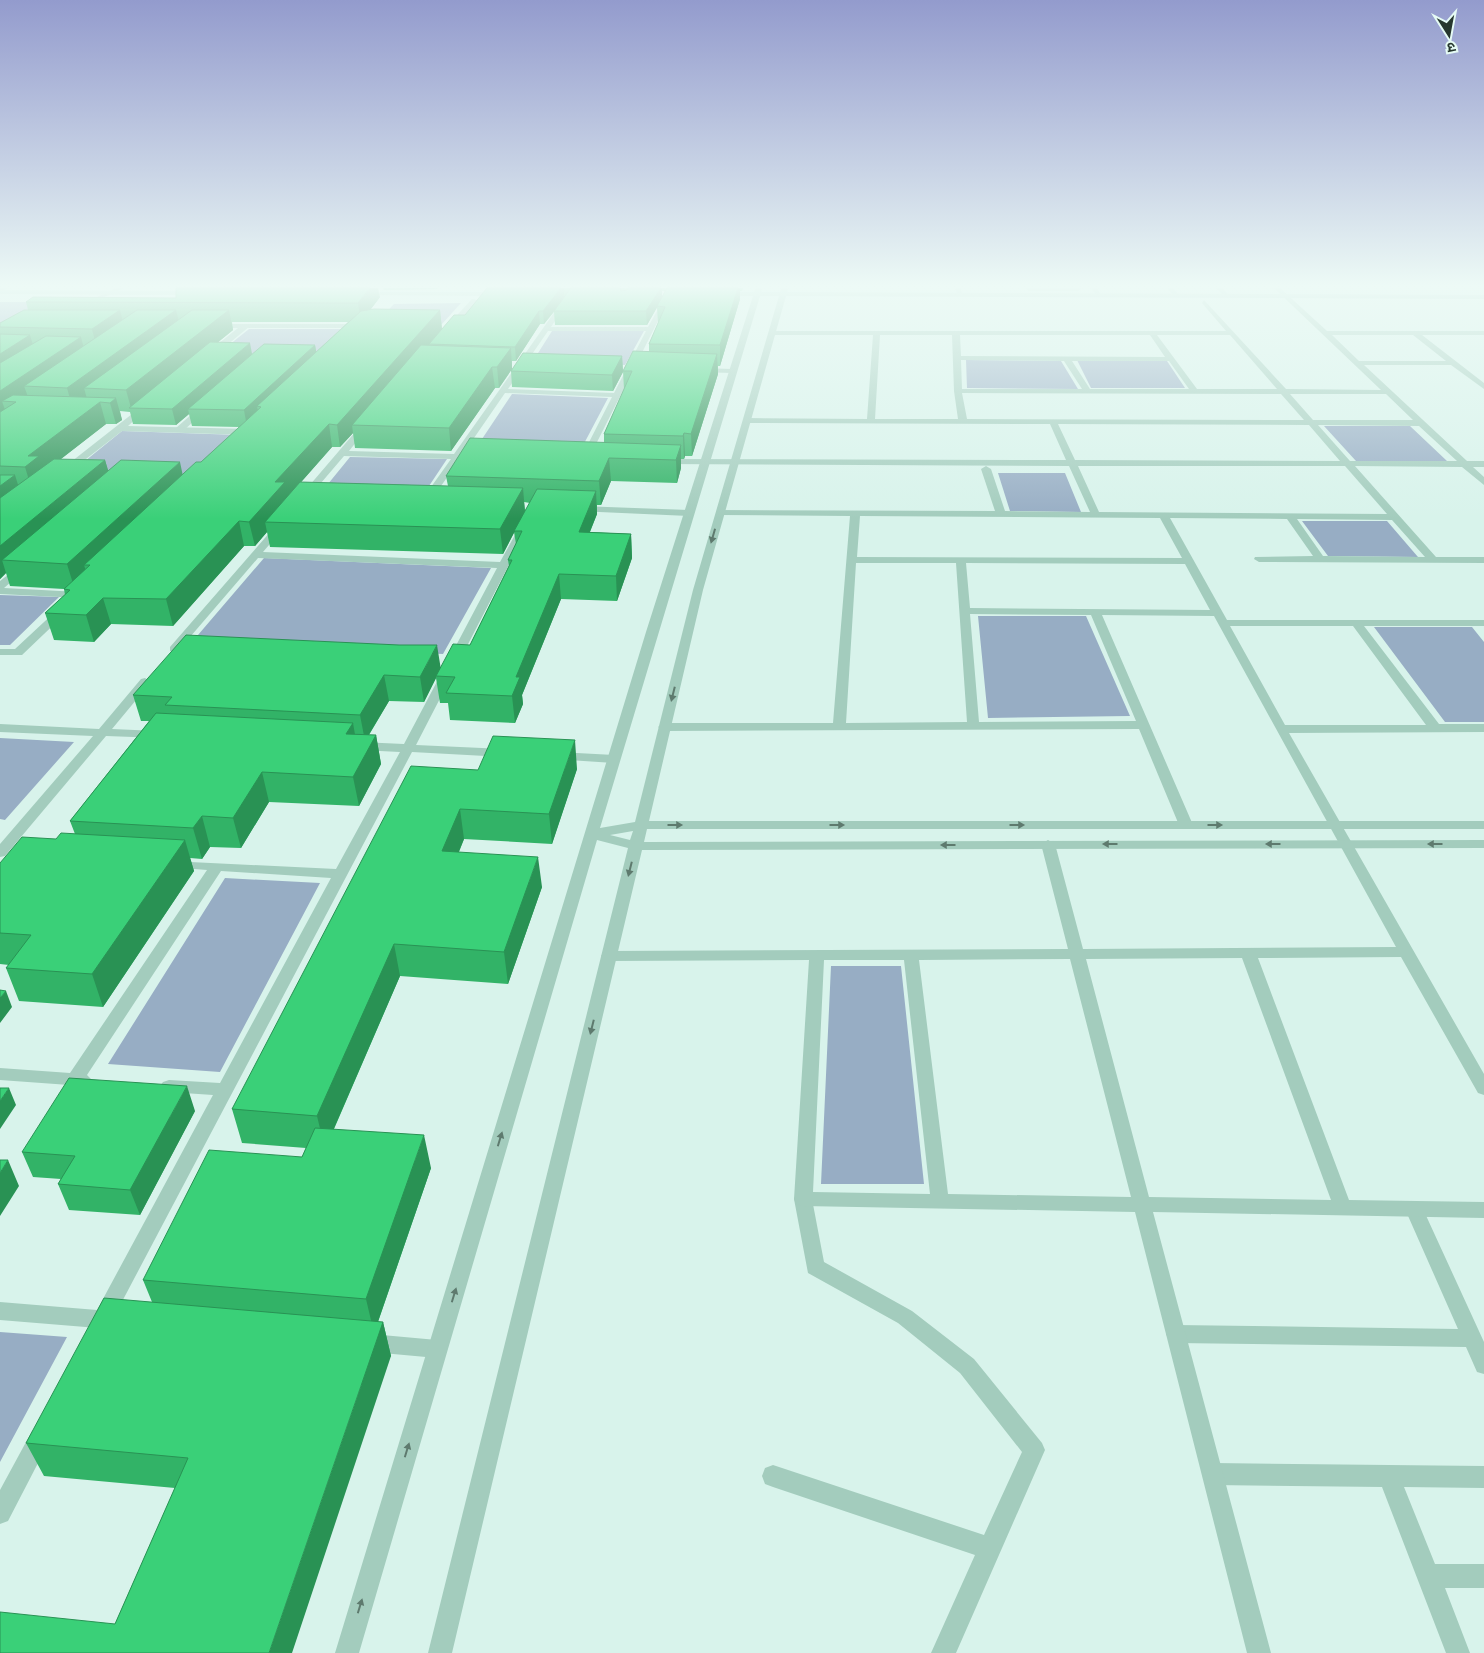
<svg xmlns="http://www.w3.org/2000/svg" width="1484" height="1653" viewBox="0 0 1484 1653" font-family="'Exo 2','Noto Sans Devanagari',sans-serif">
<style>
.green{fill:#97adc4}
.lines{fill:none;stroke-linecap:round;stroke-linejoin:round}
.service{fill:#a3ccbd;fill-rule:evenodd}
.minor{fill:#a3ccbd;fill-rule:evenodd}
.tertiary{fill:#a3ccbd;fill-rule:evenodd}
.wall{fill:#32b367;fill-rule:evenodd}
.shaded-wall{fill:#299254}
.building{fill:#3ad078;stroke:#299254}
.oneway{fill:#5e7a6e}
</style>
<rect width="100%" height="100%" fill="#d8f3eb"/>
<path class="green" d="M0 302H56L0 336Z
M461 303 442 324 377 322 394 304Z
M249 329H350L323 355 219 353Z
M552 331H644L625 365 533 361Z
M966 360 1061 361 1078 389 967 388Z
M1077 360 1167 361 1185 388H1091Z
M512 394 608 398 578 455 474 451Z
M1324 426H1410L1447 461H1356Z
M122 431 239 435 194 478 69 474Z
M350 457 447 459 421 498 319 495Z
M998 473H1065L1081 512 1010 511Z
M1302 521H1387L1418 557 1328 556Z
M264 558 491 568 443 654 192 642Z
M0 595 59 597 10 645H0Z
M978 616H1086L1130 716 988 718Z
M1374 627H1472L1484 642V722H1445Z
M0 738 74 742 5 820 0 819Z
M225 878 320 883 220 1072 108 1064Z
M831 966H901L924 1184H821Z
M0 1332 67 1337 0 1462Z"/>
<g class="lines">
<path class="service" d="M955 288H961L962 296H958Z
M1026 288H1080L1081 289 1078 291H1028Z
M1167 288H1173L1180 296 1175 297Z
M1216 288H1222L1230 296 1225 297Z
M243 324 250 326 214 356H208V352Z
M201 406 208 408 182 432H176V428Z
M22 564 26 565V569L4 588 79 592 84 595 79 598 0 594V581Z
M803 1192 810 1194 812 1199 824 1262 912 1311 974 1359 1042 1443 1045 1450 956 1653H931L975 1555 773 1487 765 1484 762 1476 765 1468 773 1465 984 1535 1022 1452 960 1373 898 1323 808 1273 794 1199 796 1194Z
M1414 1201 1421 1204 1423 1209 1484 1342V1374L1477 1372 1466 1347 1176 1343 1169 1340 1166 1334 1169 1328 1176 1325 1458 1329 1405 1209 1407 1204Z
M1213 1463 1484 1466V1488L1404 1487 1435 1564H1484V1588H1445L1470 1653H1446L1382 1487 1213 1485 1205 1482 1202 1474 1205 1466Z"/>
<path class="minor" d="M0 288H8L0 292Z
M116 288H124L98 300 93 299Z
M1091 288H1097L1102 297H1098Z
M1274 288H1280L1327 331H1484V335H1422L1484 383V389L1451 365H1364L1467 461H1484V467H1473L1484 477V485L1462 467 1355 466 1436 557H1484V563L1259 562 1254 559 1255 557 1313 556 1287 519 1170 518 1227 620H1484V626H1364L1439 724H1484V732L1289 733 1484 1074V1095L1478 1093 1401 957 1258 958 1349 1200 1484 1202V1218L1153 1212 1271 1653H1247L1135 1212 803 1206 796 1204 794 1199 809 960 609 961 604 960 601 956 604 952 609 951 1068 949 1041 844 1048 840 1055 844 1083 949 1396 947 1214 616 1102 615 1193 825 1186 829 1179 825 1139 729 664 731 658 727 664 723H833L850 516 720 515 717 514V510L995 511 981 469 986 466 991 469 1005 511 1090 512 1069 466 659 464 658 462 662 459 1066 460 1050 424 744 423 743 421 747 418 867 419 873 335H769V331H1226L1202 303 1204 300 1286 389 1381 390ZM880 335H952L954 391 958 419H875ZM960 335H1150L1165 357 961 356ZM1157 335H1230L1277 389H1197ZM1332 335H1413L1446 361H1359ZM961 360 1064 361 1082 389H962ZM1072 361H1169L1189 389H1090ZM962 393 1281 394 1304 420 967 419ZM1290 394H1386L1413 420H1313ZM1058 424 1309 425 1340 461 1075 460ZM1318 425 1419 426 1457 461H1350ZM1078 466H1345L1387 514 1099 512ZM860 516 1160 518 1182 558 857 557ZM1297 519 1392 520 1425 557 1323 556ZM856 563H956L967 722 846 723ZM966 563 1185 564 1210 610 970 608ZM970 614 1091 615 1136 721 979 722ZM1230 626H1353L1426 725H1285ZM1242 958 1331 1200 1149 1197 1086 959ZM1070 959 1131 1197 948 1194 919 960ZM824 960H904L930 1194 813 1192Z
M472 299 477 300 452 331H446V327Z
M563 300 568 301 551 327H648L663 300 668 301 588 460 581 458 612 397 505 393 463 454H476L480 457 476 460 460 459 429 503 421 501 451 459 344 456 309 497H303V493L362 424 369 426 349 451 454 454ZM548 331H646L614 393 508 389Z
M215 324H361L365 326 361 328H212Z
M699 368 733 369 737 371 733 373 696 372 695 370Z
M132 414 139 416 128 426 250 429 254 432 250 435 122 431 68 473H62V469Z
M580 506 689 510 694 513 689 516 577 511V507Z
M281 522 286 525 263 552 500 562 521 524H527L529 526 416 745 504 749 510 753 504 757 412 752 116 1313 120 1320 117 1326 110 1329 0 1320V1302L97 1310 213 1095 169 1092 163 1090 160 1086 163 1082 169 1080 220 1083 331 878 221 871 87 1075 92 1080 89 1084 83 1086 0 1080V1068L70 1073 207 870 170 867 168 864 170 861 336 869 400 752 360 750 354 746 360 742 404 744 497 568 258 558 178 651H170V647L278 523Z
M62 608 66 609V613L22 655H0V649H15L58 609Z
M145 678 151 682 112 729 157 731 161 732 163 735 161 738 106 736 5 856 0 857V844L93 736 0 732V724L99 729 141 679Z
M558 752 614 755 620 759 614 763 553 759 552 756Z
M371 1334 437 1340 444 1343 447 1349 444 1355 437 1358 371 1352 364 1349 361 1343 364 1337Z
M40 1428 48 1431 51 1438 8 1521 0 1524V1490L32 1431Z"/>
<path class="tertiary" d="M756 288H762L761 292H780L782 288H788L787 292 1484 295V299L786 296 703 590 649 821H1484V829H647L644 842 1484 840V848L642 850 452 1653H428L628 848 597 840 359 1653H335L646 632 753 296H721L718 294 721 292H754ZM760 296H779L693 590 635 822 600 828ZM633 831 630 840 610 835Z
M0 290 194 291 197 293 194 295 0 294Z
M359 292H499L502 294 499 296 361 295Z"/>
</g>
<path class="wall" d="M383 288H438L437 289 384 290Z
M487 288H628L626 290 628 288H743L742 291H740V299L720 366H718V374L692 456H685L684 459H681V468L677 483 611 481 601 505H597V514L590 532 631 534 632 558 617 601 561 599 522 695 523 704 515 723 450 720 448 703H440L436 678 424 702 389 701 369 735H376L381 764 359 806 269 802 241 848 210 847 202 859 190 858 194 871 103 1007 19 1001 6 968 9 965 0 964V863L56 839 75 834 70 821 149 721H141L133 695 440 668 470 645 509 566 508 560 516 544 514 532 503 554 270 547 267 532 255 546H244L173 626 111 624 94 642 54 640 45 613 65 595 64 589 10 586 6 573 0 579V323L28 310 26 302 176 298 380 297 371 309 440 310 442 329 465 315ZM662 291H665L662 297ZM657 307 658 323 649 344V352L623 371 624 389 604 434V443L446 476 448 486 301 482 332 447H340L353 433 355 448 451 451 495 388H499L512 369 511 371 512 387 613 391 623 372 622 356 512 369V361H516L540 324H544L554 312 555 325H647ZM232 322H348L316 352 315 345 252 354 217 343 233 330ZM120 411 130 412 133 424 176 425 189 414 192 426 239 427 201 462 183 474 108 471 105 460 61 459 106 424H116L122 420ZM524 502 530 503 525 511Z
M577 769 552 844 464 839 459 852 542 887 508 984 400 976 334 1129 431 1168 378 1322H383L391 1356 115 1624 175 1488 44 1476 26 1443 152 1302 143 1280 302 1157 306 1148 242 1143 232 1109 478 770Z
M195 1111 140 1215 69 1210 58 1184 61 1179 33 1177 22 1152Z"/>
<path class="shaded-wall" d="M370 288H378L380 297 361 322 358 303Z
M561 288H564V298L544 324 543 311Z
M661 288H662V299L647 325 646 311Z
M738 288H740V299L720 366V345Z
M120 310 125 329 97 349 92 329Z
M176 310 181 329 84 388 87 399 73 409 67 388Z
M229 310 233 330 137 408H131L126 390Z
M440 310 442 330 359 425H352L353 433 340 447 337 425Z
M539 311 540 324 516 361 515 347Z
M30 335 36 355 0 379V354Z
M81 337 86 357 24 386 28 397 16 402 2 401 6 413 0 417V391Z
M250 343 253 359 188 409 189 414 176 425 172 409Z
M315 345 318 361 261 407 257 406 259 416 247 427 244 410Z
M511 348 512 369 499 388 497 367Z
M717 354 718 374 692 456 691 434Z
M622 356 623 372 613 391 612 375Z
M492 367 495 388 451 451 449 428Z
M116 398 122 420 116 424 110 403Z
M100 402 106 424 44 472 32 490 25 467 28 456Z
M329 424 332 447 288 497 265 522 267 532 255 546 249 522 275 482Z
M684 433 685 456 684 459 683 436Z
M681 445V468L677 483 676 460Z
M609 458 611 481 601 505 599 481Z
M105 460 112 483 2 560 6 573 0 579V546Z
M180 462 185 486 84 565 88 578 75 590 67 564Z
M15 475 22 498 0 516V486Z
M523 488 525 512 503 554 500 529Z
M596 491 597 514 580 556 579 532Z
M239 521 244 546 173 626 166 599Z
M631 534 632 558 617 601 616 576Z
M559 574 561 599 522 695 523 704 515 723 512 696 516 677Z
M103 598 111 624 94 642 86 615Z
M437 645 441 670 436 676V678L424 702 420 677Z
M384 675 389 701 365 741 360 715Z
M353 723 358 752 346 734Z
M376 735 381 764 359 806 353 777Z
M575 740 577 769 552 844 549 814Z
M262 772 269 802 241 848 233 818Z
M460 809 464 839 446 882 442 851Z
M202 816 210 847 202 859 193 828Z
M185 840 194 871 103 1007 92 974Z
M538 857 542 887 508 984 504 952Z
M394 944 400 976 325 1149 317 1116Z
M6 991 12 1007 0 1023V998Z
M187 1086 195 1111 140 1215 130 1190Z
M9 1088 16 1105 0 1129V1101Z
M424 1135 431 1168 374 1333 366 1299Z
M8 1160 19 1186 0 1216V1173Z
M383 1322 391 1356 292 1653H269Z"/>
<path class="building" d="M176 288H370L358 303 26 302 33 297 176 298Z
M487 288H561L543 311H539L515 347 429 344 454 315H465Z
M570 288H620V289L621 291 627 290 628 288H661L646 311H554L570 289Z
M667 288H738L720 345 649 344 665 307 657 306Z
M374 309 440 310 337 425 329 424 275 482H285L249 522 239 521 166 599 103 598 86 615 45 613 70 590 64 589 90 565H84L196 462H201L261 407 257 406 361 311Z
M24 310H120L92 329 0 327V323Z
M137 310H176L67 388 24 386Z
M192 310H229L126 390 84 388Z
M0 334 30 335 0 354Z
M46 336 81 337 0 391V363Z
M210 342 250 343 172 409 129 408Z
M264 344 315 345 244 410 188 409Z
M421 345 511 348 497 367H492L449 428 352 425Z
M633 351 717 354 691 434 684 433 683 436 604 434 632 371H623Z
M523 353 622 356 612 375 511 371Z
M13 395 116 398 110 403 100 402 28 456H39L25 467 0 466V412L16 402 2 401Z
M470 438 681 445 676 460 609 458 599 481 446 476Z
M54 459 105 460 0 546V498Z
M121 460 180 462 67 564 2 560Z
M0 475H15L0 486Z
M300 482 523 488 500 529 265 522Z
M537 489 596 491 579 532 631 534 616 576 559 574 516 677H520L512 696 446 693 455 677 436 676 453 644 470 645 512 560H508L522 531H514Z
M186 635 399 645H437L420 677 384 675 360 715 165 705 172 697 133 695Z
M156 713 353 723 346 734 376 735 353 777 262 772 233 818 202 816 193 828 70 821Z
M493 736 575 740 549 814 460 809 442 851 538 857 504 952 394 944 317 1116 232 1109 411 766 478 770Z
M61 833 185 840 92 974 6 968 31 935 0 933V863L22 837 56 839Z
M0 990 6 991 0 998Z
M69 1078 187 1086 130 1190 58 1184 75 1156 22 1152Z
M0 1088H9L0 1101Z
M315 1128 424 1135 366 1299 143 1280 209 1150 302 1157Z
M0 1160H8L0 1173Z
M104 1298 383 1322 269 1653H0V1612L115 1624 188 1458 26 1443Z"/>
<defs><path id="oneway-solid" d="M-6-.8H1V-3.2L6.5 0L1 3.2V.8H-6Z" transform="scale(1.25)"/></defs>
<g class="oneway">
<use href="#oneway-solid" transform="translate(713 536) rotate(106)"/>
<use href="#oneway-solid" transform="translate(673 694) rotate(104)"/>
<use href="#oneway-solid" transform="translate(675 825)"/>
<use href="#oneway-solid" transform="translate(837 825)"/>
<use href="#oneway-solid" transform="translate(1017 825)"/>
<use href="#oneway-solid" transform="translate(1215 825)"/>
<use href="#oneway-solid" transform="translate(1110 844) rotate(180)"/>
<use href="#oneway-solid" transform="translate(1273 844) rotate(180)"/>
<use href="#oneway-solid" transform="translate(1435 844) rotate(-180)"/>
<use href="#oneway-solid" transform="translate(948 845) rotate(180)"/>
<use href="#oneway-solid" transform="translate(630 869) rotate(104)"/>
<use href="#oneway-solid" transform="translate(592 1027) rotate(104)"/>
<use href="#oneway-solid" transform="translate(500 1139) rotate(-73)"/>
<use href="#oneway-solid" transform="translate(454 1295) rotate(-73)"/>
<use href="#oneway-solid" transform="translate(407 1450) rotate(-73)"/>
<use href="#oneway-solid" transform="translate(360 1606) rotate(-73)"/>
</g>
<linearGradient id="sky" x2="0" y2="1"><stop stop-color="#939bcd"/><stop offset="0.55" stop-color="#edfaf6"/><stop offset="1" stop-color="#edfaf6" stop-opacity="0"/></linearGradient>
<rect width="1484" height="519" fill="url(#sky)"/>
<g transform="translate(1449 35) rotate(169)" stroke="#e5fbf5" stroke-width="4" paint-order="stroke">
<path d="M0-4L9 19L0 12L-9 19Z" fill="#26372e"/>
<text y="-8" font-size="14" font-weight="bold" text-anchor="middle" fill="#26372e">उ</text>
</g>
</svg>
